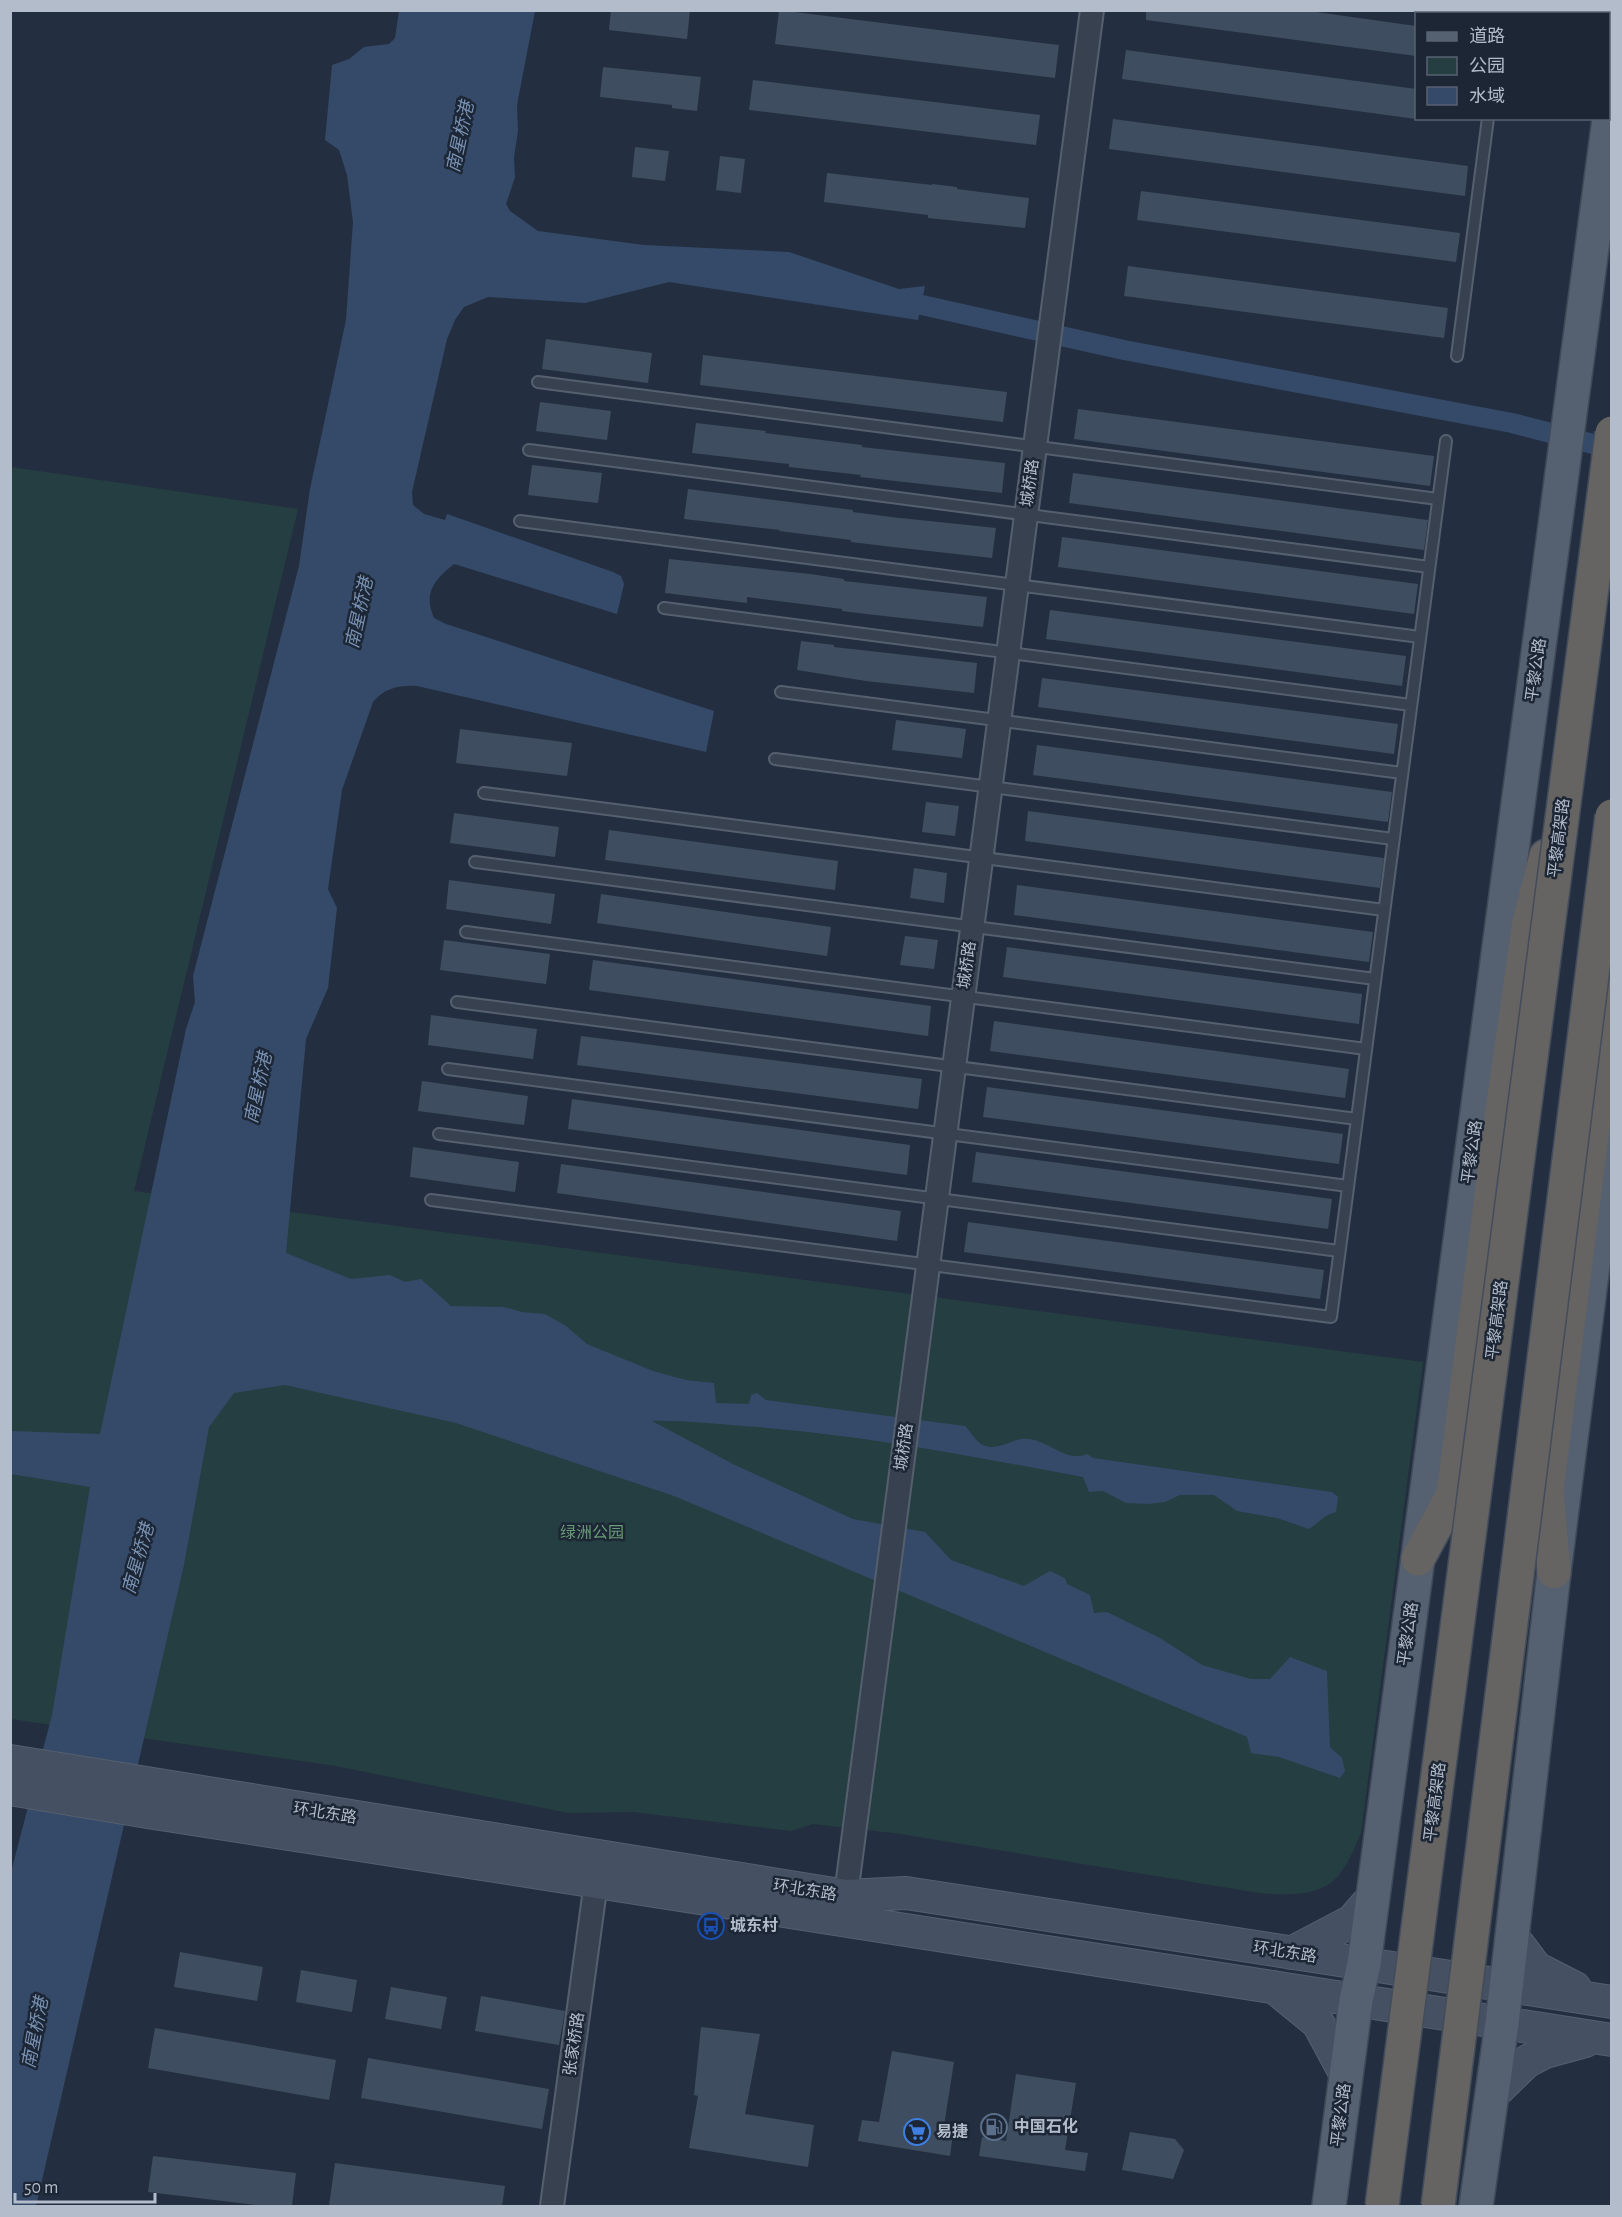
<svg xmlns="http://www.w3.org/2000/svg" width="1622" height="2217" viewBox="0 0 1622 2217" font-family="'Alegreya Sans','Noto Sans SC',sans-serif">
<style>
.green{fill:#253e41}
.water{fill:#354a68}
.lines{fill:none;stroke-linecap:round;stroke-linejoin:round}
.canal{stroke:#354a68;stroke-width:20}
.building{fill:#3f4d60}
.service-casing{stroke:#555f6e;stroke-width:14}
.minor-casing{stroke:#555f6e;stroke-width:26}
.secondary-casing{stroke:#555f6e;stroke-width:34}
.primary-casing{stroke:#404a59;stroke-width:36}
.trunk-casing{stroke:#424c5b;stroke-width:36}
.service{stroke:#374150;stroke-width:10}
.minor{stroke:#374150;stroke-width:22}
.secondary{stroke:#455063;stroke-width:32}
.primary{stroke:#556070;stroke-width:33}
.trunk{stroke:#666462;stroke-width:33}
.trunk-bridge-casing{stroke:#424c5b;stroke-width:36;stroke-linecap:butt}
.trunk-bridge{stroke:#666462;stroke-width:33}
.labels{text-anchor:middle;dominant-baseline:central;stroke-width:5;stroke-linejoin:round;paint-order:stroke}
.street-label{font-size:16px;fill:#b3bccb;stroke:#1c2635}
.park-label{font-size:16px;fill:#699d76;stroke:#1c2635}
.poi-label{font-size:16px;font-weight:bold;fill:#b3bccb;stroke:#1c2635;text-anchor:start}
.water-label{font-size:18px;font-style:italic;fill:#7992b4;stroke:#1c2635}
</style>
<rect width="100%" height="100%" fill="#232f40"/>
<path class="green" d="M11 467 298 509 134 1191 1423 1362 1361 1833C1355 1847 1345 1872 1332 1882 1313 1897 1281 1895 1259 1893L901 1834 813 1824 791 1831 633 1812 568 1813 336 1766 11 1719Z"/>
<path class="water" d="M399 11H535L517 105 518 131 514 157 515 177 506 204 510 211 538 231 644 245 789 252 899 289 925 286 918 320 669 282 585 303 488 297 464 307 455 320 447 339 412 492 413 505 424 514 445 520 447 514 613 572 621 576 624 584 617 614 454 564C434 580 423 593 434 618L446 624 714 711 706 752 417 686C400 685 384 688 373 702L342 790 328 889 337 908 328 988 306 1039 286 1253 351 1279 390 1275 405 1282 421 1279 451 1306 504 1307 522 1312 545 1314 566 1326 587 1344 653 1371 686 1380 714 1383 716 1403 749 1404 751 1395 757 1393 766 1400 965 1426C970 1431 975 1440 981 1444 994 1452 1009 1441 1021 1439 1046 1436 1065 1464 1087 1454L1093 1458 1332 1492 1338 1497 1336 1512C1322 1516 1320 1522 1309 1529L1277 1518 1237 1511 1214 1495H1180L1165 1502 1148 1504 1126 1503 1103 1491 1089 1492 1083 1477C970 1456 858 1434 743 1426 714 1424 682 1420 652 1421L735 1465 853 1519 925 1532 951 1560 1024 1586 1050 1571 1065 1578 1067 1584 1090 1595 1094 1613 1107 1612 1160 1638 1202 1665 1251 1679H1270L1290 1657 1327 1671 1330 1747 1342 1758 1345 1771 1340 1778 1279 1757 1251 1753 1247 1737 674 1496 456 1423 285 1385 234 1393 209 1427 184 1565 36 2206H11V1872L52 1715 90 1487 11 1474V1431L100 1434 186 1029 195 1002 193 976 299 566 310 489 346 320 353 222 347 175 339 150 325 140 332 65 349 59 364 47 389 44 395 38Z"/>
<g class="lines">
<path class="canal" d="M895 299 1124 350 1512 423 1612 449"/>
</g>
<path class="building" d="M611 10H690L687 39 609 30Z
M779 10 1059 45 1055 78 775 44Z
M1146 10H1302L1416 26V56L1146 20Z
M1126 50 1416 89V119L1122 79Z
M603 67 701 77 697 111 672 108V105L600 97Z
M753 80 1040 115 1036 145 749 110Z
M1113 119 1468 166 1465 196 1109 149Z
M635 147 669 151 665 181 632 177Z
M720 156 745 159 741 193 716 190Z
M827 173 932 185V184L957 187V189L1029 198 1025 228 928 218V215L824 202Z
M1141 191 1460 233 1456 262 1137 220Z
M1128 266 1448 308 1444 338 1124 296Z
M546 339 652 353 648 383 542 369Z
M703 355 1007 392 1003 422 700 385Z
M540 402 611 411 607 440 536 431Z
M1078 409 1434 456 1430 486 1074 439Z
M696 423 766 431 765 433 862 445V447L1005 463 1002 493 860 477 861 475 789 467V464L692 453Z
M532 465 602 473 598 503 528 495Z
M1073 473 1428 520 1424 550 1069 503Z
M688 489 853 510V512L891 517 996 528 992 558 884 546 851 542V540L779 531 780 530 684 519Z
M1062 537 1418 584 1414 614 1058 567Z
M669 559 810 574 844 579V581L987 597 983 627 875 615 842 611V609L747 597V603L665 593Z
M1050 610 1406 656 1402 686 1046 639Z
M801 641 834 645V647L977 663 974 693 866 681 797 670Z
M1042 678 1398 724 1394 754 1038 707Z
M896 720 966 729 962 758 892 750Z
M460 729 572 743 567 776 456 763Z
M1037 745 1392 792 1388 822 1033 775Z
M926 802 959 806 955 836 922 832Z
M1028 811 1384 858 1380 888 1025 841Z
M454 813 559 827 555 857 450 843Z
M609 830 838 861 835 890 605 860Z
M914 868 947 873 944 903 910 898Z
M449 880 555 894 551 924 446 909Z
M1017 885 1373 932 1369 962 1014 915Z
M601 894 831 927 827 956 597 923Z
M905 936 938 940 934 969 900 965Z
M444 940 550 954 546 984 440 970Z
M1007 947 1362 994 1359 1024 1003 977Z
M593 960 931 1006 928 1036 589 990Z
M431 1015 537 1029 533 1059 428 1045Z
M994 1021 1349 1069 1345 1098 990 1051Z
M581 1036 922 1079 918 1109 577 1065Z
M422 1081 528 1096 524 1125 418 1111Z
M987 1087 1343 1134 1339 1164 983 1117Z
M572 1099 910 1145 907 1175 568 1129Z
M413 1147 519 1162 515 1192 410 1177Z
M976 1152 1332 1199 1328 1229 972 1182Z
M561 1164 901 1211 897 1241 557 1193Z
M968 1222 1324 1270 1320 1299 964 1252Z
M180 1952 263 1967 257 2001 174 1987Z
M301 1970 357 1980 352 2012 296 2002Z
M391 1987 447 1997 441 2029 385 2019Z
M481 1996 565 2011 559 2045 475 2031Z
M701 2027 760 2034 745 2114 814 2125 808 2167 689 2148 698 2096 694 2095Z
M155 2028 336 2060 329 2100 148 2068Z
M892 2051 954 2062 943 2132 953 2134 950 2156 858 2141 862 2120 879 2122Z
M368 2058 549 2089 542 2129 361 2098Z
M1016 2074 1076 2083 1065 2150 1088 2153 1085 2171 979 2156 982 2137 1006 2141Z
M1130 2132 1175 2139 1184 2150 1173 2179 1122 2170Z
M153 2156 296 2173 292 2206H264L148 2192Z
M335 2163 505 2186 502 2206H329Z"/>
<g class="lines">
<defs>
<path id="service" d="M1502 14V10
M1457 356 1488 118
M538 382 1438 499
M529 450 1429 567
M520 521 1420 637
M664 608 1411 705
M781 692 1402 773
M775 759 1393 839
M484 793 1384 910
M475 862 1375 979
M466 932 1366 1049
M457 1002 1357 1119
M448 1069 1348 1186
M439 1134 1339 1251
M431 1200 1331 1317 1446 441"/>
<path id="minor" d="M844 1910 1092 10
M552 2206 596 1882"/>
<path id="secondary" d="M10 1761 846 1896 906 1893 1612 2002
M10 1789 148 1812 1612 2040
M1512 1936 1536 1968 1575 1988
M1291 1953 1352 1921 1373 1897
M1274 1987 1318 2023 1346 2075
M1491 2096 1526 2062 1545 2052 1585 2041"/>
<path id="primary" d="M1329 2206 1356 2000 1364 1964 1612 97
M1476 2206 1502 2023 1554 1572 1612 1115"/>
<path id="trunk" d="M1418 1559 1453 1494 1501 1117 1529 922 1546 856
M1554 1572 1547 1490 1612 979"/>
</defs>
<use href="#service" class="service-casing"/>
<use href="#minor" class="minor-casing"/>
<use href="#secondary" class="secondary-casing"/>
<use href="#primary" class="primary-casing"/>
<use href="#trunk" class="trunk-casing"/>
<use href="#service" class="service"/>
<use href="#minor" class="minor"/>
<use href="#secondary" class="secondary"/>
<use href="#primary" class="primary"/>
<use href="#trunk" class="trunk"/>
<defs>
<path id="trunk-bridge" d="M1382 2206 1612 433
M1438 2206 1612 816"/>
</defs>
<use href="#trunk-bridge" class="trunk-bridge-casing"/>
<use href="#trunk-bridge" class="trunk-bridge"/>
</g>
<defs>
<symbol id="bus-ring" viewBox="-11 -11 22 22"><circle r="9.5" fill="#1c2635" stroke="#1a4fb4" stroke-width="1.5"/><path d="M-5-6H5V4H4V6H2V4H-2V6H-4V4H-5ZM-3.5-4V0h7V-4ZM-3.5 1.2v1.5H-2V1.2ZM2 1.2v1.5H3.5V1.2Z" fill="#1a4fb4"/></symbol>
<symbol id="fuel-ring" viewBox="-11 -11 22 22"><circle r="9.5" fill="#1c2635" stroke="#5c6f8a" stroke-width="1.5"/><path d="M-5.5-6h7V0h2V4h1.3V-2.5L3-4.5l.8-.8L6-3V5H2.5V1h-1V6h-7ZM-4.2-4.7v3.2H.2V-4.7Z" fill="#5c6f8a"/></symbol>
<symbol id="supermarket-ring" viewBox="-11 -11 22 22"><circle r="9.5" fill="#1c2635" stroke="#3f7fe0" stroke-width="1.5"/><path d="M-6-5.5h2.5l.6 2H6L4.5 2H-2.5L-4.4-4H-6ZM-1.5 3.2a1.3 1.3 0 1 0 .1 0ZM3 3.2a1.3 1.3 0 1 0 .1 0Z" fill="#3f7fe0"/></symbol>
</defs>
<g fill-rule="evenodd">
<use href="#bus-ring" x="696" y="1911" width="30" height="30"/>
<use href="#fuel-ring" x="979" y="2112" width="30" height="30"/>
<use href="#supermarket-ring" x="902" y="2117" width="30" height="30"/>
</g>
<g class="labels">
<g class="street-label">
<text transform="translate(1030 483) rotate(-82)">城桥路</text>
<text transform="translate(1536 670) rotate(-82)">平黎公路</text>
<text transform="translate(1559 838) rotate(-83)">平黎高架路</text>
<text transform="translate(967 965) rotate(-82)">城桥路</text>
<text transform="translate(1472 1152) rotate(-82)">平黎公路</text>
<text transform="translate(1497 1320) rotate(-83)">平黎高架路</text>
<text transform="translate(904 1447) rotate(-82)">城桥路</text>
<text transform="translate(1408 1634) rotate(-82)">平黎公路</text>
<text transform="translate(1435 1802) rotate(-83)">平黎高架路</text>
<text transform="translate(325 1813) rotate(9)">环北东路</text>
<text transform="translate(805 1890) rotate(9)">环北东路</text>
<text transform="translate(1285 1952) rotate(9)">环北东路</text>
<text transform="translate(574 2044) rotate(-82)">张家桥路</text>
<text transform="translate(1341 2115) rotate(-83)">平黎公路</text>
</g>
<g class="park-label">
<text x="592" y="1533">绿洲公园</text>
</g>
<g class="poi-label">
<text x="730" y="1926">城东村</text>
<text x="1014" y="2127">中国石化</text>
<text x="936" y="2132">易捷</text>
</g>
<g class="water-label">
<text transform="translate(461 137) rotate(-78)">南星桥港</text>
<text transform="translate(360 613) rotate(-78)">南星桥港</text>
<text transform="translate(259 1088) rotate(-78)">南星桥港</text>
<text transform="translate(139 1559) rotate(-74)">南星桥港</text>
<text transform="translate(36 2033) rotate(-79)">南星桥港</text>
</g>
</g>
<rect width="1622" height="2217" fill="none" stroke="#b3bccb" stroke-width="24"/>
<rect x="1415" y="12" width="195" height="108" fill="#1c2635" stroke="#586271" stroke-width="1.5"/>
<rect x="1427" y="32" width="30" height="9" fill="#556070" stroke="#586271" stroke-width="1.5"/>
<text x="1469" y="42" font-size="18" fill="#b3bccb">道路</text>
<rect x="1427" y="57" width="30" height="18" fill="#253e41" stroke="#586271" stroke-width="1.5"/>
<text x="1469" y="72" font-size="18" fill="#b3bccb">公园</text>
<rect x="1427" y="87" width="30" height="18" fill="#354a68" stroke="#586271" stroke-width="1.5"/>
<text x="1469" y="102" font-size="18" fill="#b3bccb">水域</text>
<path d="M15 2193v9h140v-9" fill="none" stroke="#b3bccb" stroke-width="3"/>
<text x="24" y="2193" font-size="18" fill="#b3bccb" stroke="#1c2635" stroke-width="4.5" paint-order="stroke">50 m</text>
</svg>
